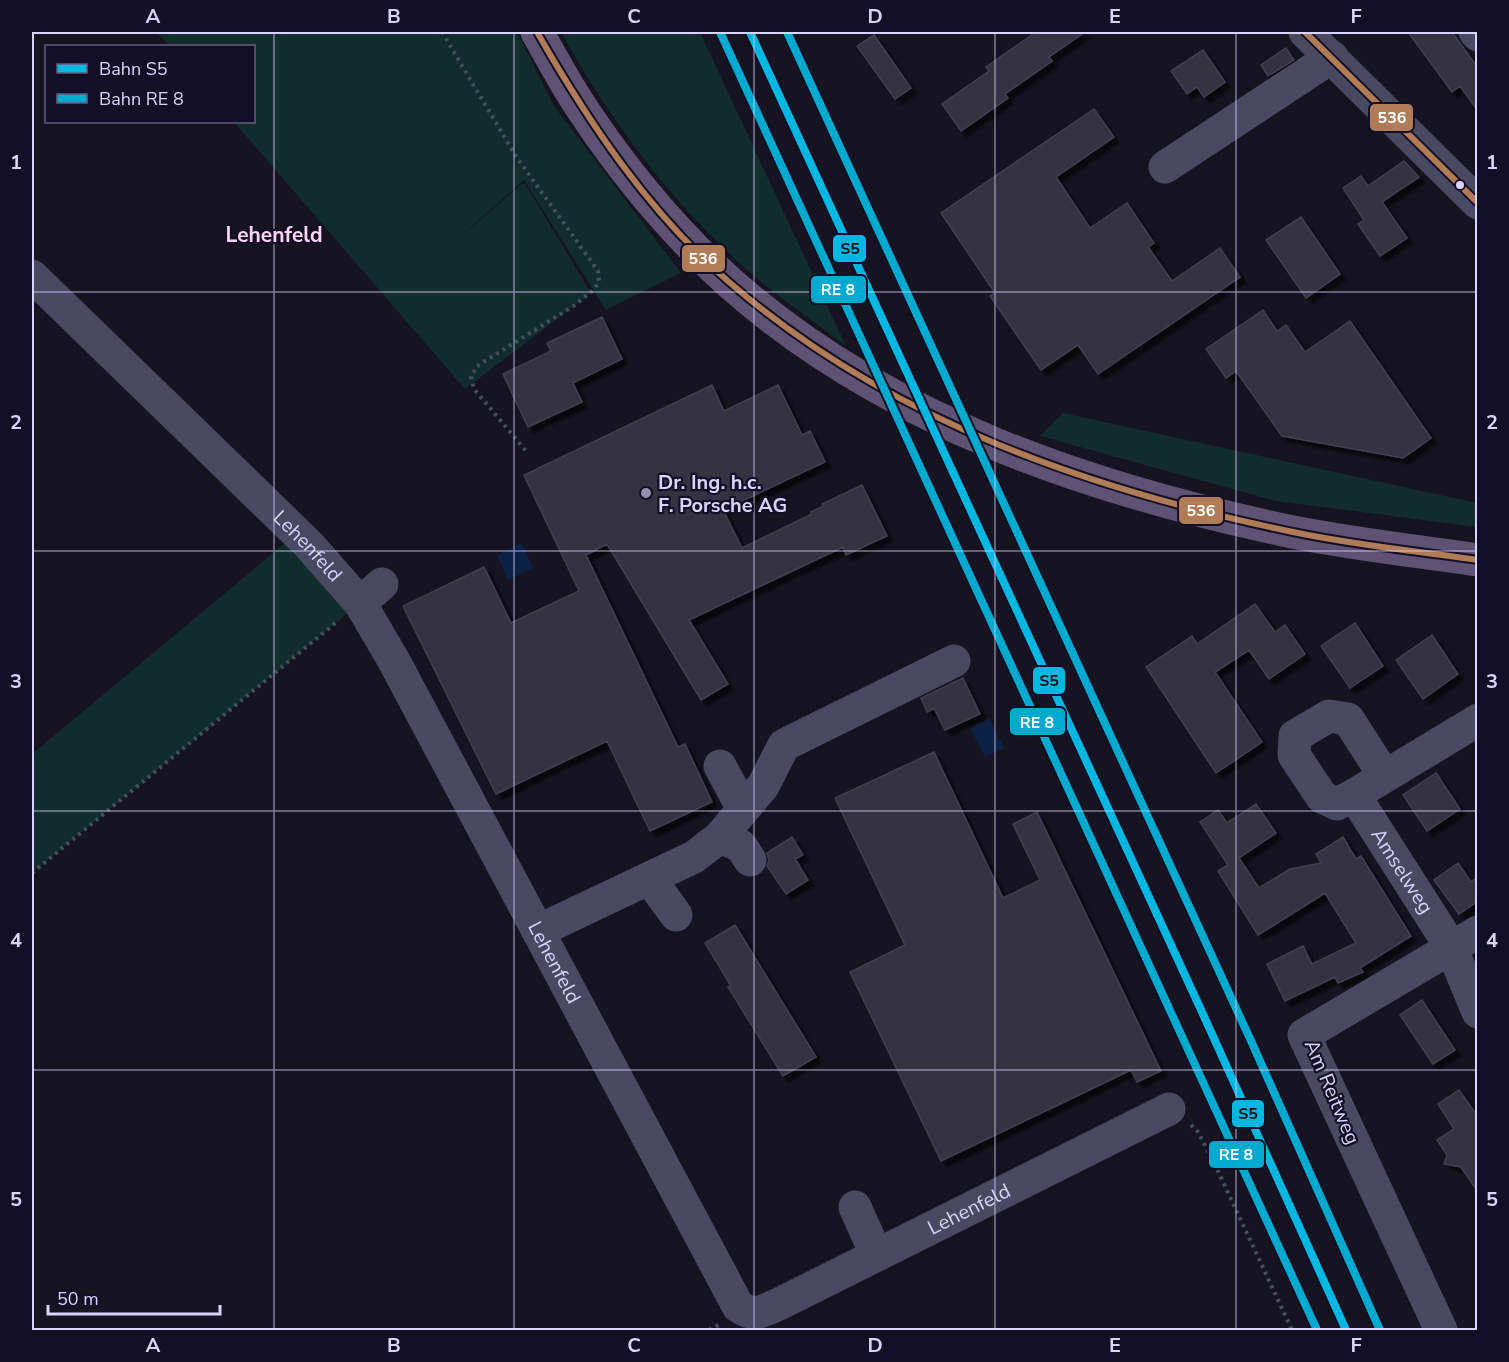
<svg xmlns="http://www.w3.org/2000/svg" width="1509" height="1362" viewBox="0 0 1509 1362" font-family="'Nunito Sans',sans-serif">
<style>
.green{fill:#132c2d}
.water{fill:#0d2144}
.building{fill:#343243;stroke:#433f54;stroke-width:1.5;filter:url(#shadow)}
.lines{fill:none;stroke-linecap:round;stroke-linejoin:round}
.path{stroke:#44505f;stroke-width:4;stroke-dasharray:3 4.5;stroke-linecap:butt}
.minor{stroke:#4a4962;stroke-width:33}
.major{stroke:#5e5373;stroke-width:33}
.bus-1-casing{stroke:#130f26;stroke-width:10}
.bus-1{stroke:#b07c57;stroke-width:6}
.rail-1-casing{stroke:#130f26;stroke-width:12}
.rail-2-casing{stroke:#130f26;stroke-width:12}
.rail-1{stroke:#00b7e1;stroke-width:8}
.rail-2{stroke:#00a9ce;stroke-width:8}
.grid{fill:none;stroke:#d9d4ff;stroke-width:1.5;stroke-opacity:0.55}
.bus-dot{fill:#d9d4ff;stroke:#130f26;stroke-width:2}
.poi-dot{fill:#9591b1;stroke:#130f26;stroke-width:2}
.labels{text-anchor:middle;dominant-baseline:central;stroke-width:4.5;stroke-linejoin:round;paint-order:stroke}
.poi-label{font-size:20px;font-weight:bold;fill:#d9d4ff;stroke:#130f26;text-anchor:start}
.street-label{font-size:20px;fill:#d9d4ff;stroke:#130f26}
.neighbourhood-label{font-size:21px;font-weight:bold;fill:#ffd6f0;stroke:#130f26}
.line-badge{stroke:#130f26;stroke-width:2}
.badge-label{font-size:16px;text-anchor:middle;font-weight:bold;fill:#fff}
.pale-badge-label{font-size:16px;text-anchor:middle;font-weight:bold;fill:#111}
.neatline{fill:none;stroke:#d9d4ff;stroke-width:2}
.grid-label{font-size:20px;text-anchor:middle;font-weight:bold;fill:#d9d4ff}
</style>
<defs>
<filter id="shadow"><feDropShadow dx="5.5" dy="5.5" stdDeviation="1.5" flood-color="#0009"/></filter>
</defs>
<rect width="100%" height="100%" fill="#161421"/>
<path class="green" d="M156 32H517L554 106 681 273 606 310 524 180 450 246 524 182 591 293 465 389 234 122H254V46H169Z
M561 32H700L846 346C812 320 776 296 745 268 670 201 609 119 561 32Z
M1063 413 1477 503V527L1276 501 1040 436Z
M297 533 360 603 32 873V754Z"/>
<path class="water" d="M522 543 533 568 508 580 497 555Z
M989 718 1004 748 985 757 970 728Z"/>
<path class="building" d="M1036 32H1085L1049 57 1052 61 1005 94 1008 98 961 131 942 104 989 71 986 67Z
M1408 32H1452L1478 68V111L1460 86 1452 92Z
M874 35 911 88 895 99 857 46Z
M1286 48 1294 60 1268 76 1261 65Z
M1203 50 1225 82 1204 97 1197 87 1187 94 1171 71Z
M1094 109 1114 137 1056 177 1090 228 1127 203 1154 243 1148 247 1172 281 1220 248 1240 277 1098 374 1078 345 1041 370 990 296 995 293 941 213Z
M1404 161 1419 177 1382 202 1407 238 1380 256 1358 224 1364 220 1343 188 1361 176 1368 186Z
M1301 217 1340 274 1306 298 1266 240Z
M1263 310 1277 331 1286 325 1305 352 1350 321 1431 438 1403 458 1282 436 1236 371 1226 378 1206 349Z
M602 317 622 359 573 383 582 402 528 427 503 374 551 351 547 343Z
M712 385 724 411 778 385 802 435 810 431 825 462 723 510 742 548 812 514 811 512 823 506 822 504 862 485 887 536 846 555 843 547 689 620 728 684 701 700 607 544 586 555 678 747 685 744 712 802 650 831 607 741 496 794 403 606 484 567 511 623 579 591 524 475Z
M1255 604 1275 632 1285 625 1305 654 1269 679 1249 650 1215 672 1262 742 1216 773 1146 667 1192 636 1197 644Z
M1355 623 1383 666 1350 688 1321 646Z
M1432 635 1458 674 1423 699 1396 660Z
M963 678 980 714 945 730 934 708 927 712 921 698Z
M934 752 1003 898 1040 880 1013 824 1037 812 1161 1071 1137 1082 1131 1070 941 1161 850 972 905 945 835 798Z
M1436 773 1460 809 1427 831 1403 795Z
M1256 804 1276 833 1239 858 1259 888 1290 869 1321 863 1316 854 1343 837 1356 859 1361 856 1411 936 1360 968 1363 972 1338 983 1335 977 1285 1001 1267 964 1303 946 1312 964 1356 943 1325 893 1258 935 1218 871 1228 865 1200 822 1218 810 1227 823Z
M792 837 803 855 795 859 808 880 786 894 767 866 769 860 767 853Z
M1458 863 1471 882 1478 877V901L1459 914 1434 880Z
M735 925 816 1057 783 1076 728 987 731 986 705 943Z
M1422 1000 1455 1050 1433 1064 1400 1015Z
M1459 1090 1478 1117V1192L1461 1167 1444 1164 1447 1155 1437 1140 1454 1129 1438 1104Z"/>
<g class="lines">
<path class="path" d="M442 32 515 155 598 271 599 282 593 290 575 305 477 366 471 377 474 389 526 451
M32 873 339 620
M1191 1125 1198 1132 1217 1169 1292 1330
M709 1330 719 1325"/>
<g class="minor">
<path d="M1305 32 1478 203"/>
<path d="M1475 32 1478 35"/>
<path d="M1165 167 1332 57"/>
<path id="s1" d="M32 276 309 545 360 603 394 661 738 1306C755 1318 762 1311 779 1304L1169 1109"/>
<path d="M360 603 382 584"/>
<path d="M720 766 743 809"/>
<path d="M1384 775 1348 719 1329 716 1295 736 1294 755 1322 797 1337 804 1354 795 1478 720"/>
<path id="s2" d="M1354 795 1451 947 1478 1012"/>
<path d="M720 837 763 786 784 745 954 661"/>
<path d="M650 879 676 915"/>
<path d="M538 931 694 857 720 837 741 846 750 860"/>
<path d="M855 1207 876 1254"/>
<path d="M1441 1330 1304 1035 1478 932"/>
</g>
<path class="major" d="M537 32C552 58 566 85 583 110 624 172 674 232 729 282 885 421 1091 490 1293 532 1353 544 1416 551 1478 560"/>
<defs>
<path id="bus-1" d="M537 32C589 123 649 213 729 282 888 420 1090 490 1293 532 1354 545 1416 551 1478 560
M1305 32 1478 203"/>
</defs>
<use href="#bus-1" class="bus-1-casing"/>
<use href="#bus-1" class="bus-1"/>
<defs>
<path id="rail-1" d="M750 32 1202 1012 1346 1330"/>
<path id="rail-2" d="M720 32 1317 1330
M787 32 1252 1043 1380 1330"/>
</defs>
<use href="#rail-1" class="rail-1-casing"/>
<use href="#rail-2" class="rail-2-casing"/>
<use href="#rail-1" class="rail-1"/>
<use href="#rail-2" class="rail-2"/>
</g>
<path class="grid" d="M274 32V1330M514 32V1330M754 32V1330M995 32V1330M1236 32V1330M32 292H1478M32 551H1478M32 811H1478M32 1070H1478"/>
<circle class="bus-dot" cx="1460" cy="185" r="5"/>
<circle class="poi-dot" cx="646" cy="493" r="6"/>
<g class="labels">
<g class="poi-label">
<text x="658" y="482">Dr. Ing. h.c.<tspan x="658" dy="23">F. Porsche AG</tspan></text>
</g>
<g class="street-label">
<text stroke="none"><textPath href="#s1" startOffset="386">Lehenfeld</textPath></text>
<text stroke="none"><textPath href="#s2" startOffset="90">Amselweg</textPath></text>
<text stroke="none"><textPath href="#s1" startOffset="872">Lehenfeld</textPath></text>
<text transform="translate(1332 1092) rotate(67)">Am Reitweg</text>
<text stroke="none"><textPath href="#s1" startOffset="1518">Lehenfeld</textPath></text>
</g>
<g class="neighbourhood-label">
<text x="274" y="235">Lehenfeld</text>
</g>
</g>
<g class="line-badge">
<rect x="1369" y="103" width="45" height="29" rx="6" fill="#b07c57"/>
<rect x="832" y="234" width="35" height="29" rx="6" fill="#00b7e1"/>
<rect x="681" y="244" width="45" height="29" rx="6" fill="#b07c57"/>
<rect x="810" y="275" width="57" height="29" rx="6" fill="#00a9ce"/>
<rect x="1178" y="496" width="46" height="29" rx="6" fill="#b07c57"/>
<rect x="1032" y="666" width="34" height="29" rx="6" fill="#00b7e1"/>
<rect x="1009" y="707" width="57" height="29" rx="6" fill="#00a9ce"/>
<rect x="1231" y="1099" width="34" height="29" rx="6" fill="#00b7e1"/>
<rect x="1208" y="1140" width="57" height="29" rx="6" fill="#00a9ce"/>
</g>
<g class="badge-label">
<text x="1392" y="123">536</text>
<text x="703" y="264">536</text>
<text x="838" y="295">RE 8</text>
<text x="1201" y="516">536</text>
<text x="1037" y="728">RE 8</text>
<text x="1236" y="1160">RE 8</text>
</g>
<g class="pale-badge-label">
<text x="850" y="254">S5</text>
<text x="1049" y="686">S5</text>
<text x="1248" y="1119">S5</text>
</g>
<rect width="1509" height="1362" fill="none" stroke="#130f26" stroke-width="66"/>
<rect x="45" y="45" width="210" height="78" fill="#130f26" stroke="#625e7d" stroke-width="1.5"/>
<rect x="57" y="64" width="30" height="9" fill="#00b7e1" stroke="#625e7d" stroke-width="1.5"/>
<text x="99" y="75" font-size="18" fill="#d9d4ff">Bahn S5</text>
<rect x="57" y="94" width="30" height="9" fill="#00a9ce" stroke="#625e7d" stroke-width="1.5"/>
<text x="99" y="105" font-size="18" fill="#d9d4ff">Bahn RE 8</text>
<path d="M48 1305v9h172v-9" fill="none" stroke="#d9d4ff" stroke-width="3"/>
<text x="57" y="1305" font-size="18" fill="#d9d4ff" stroke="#130f26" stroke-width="4.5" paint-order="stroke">50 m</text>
<rect x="33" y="33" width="1443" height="1296" class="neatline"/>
<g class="grid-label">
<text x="153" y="23">A</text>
<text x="394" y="23">B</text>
<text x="634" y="23">C</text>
<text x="875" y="23">D</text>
<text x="1115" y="23">E</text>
<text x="1356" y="23">F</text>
<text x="16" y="169">1</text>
<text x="1492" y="169">1</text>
<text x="16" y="429">2</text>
<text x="1492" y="429">2</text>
<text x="16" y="688">3</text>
<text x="1492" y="688">3</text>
<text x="16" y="947">4</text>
<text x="1492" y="947">4</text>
<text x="16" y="1206">5</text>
<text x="1492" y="1206">5</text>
<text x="153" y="1352">A</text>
<text x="394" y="1352">B</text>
<text x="634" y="1352">C</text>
<text x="875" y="1352">D</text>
<text x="1115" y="1352">E</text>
<text x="1356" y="1352">F</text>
</g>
</svg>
